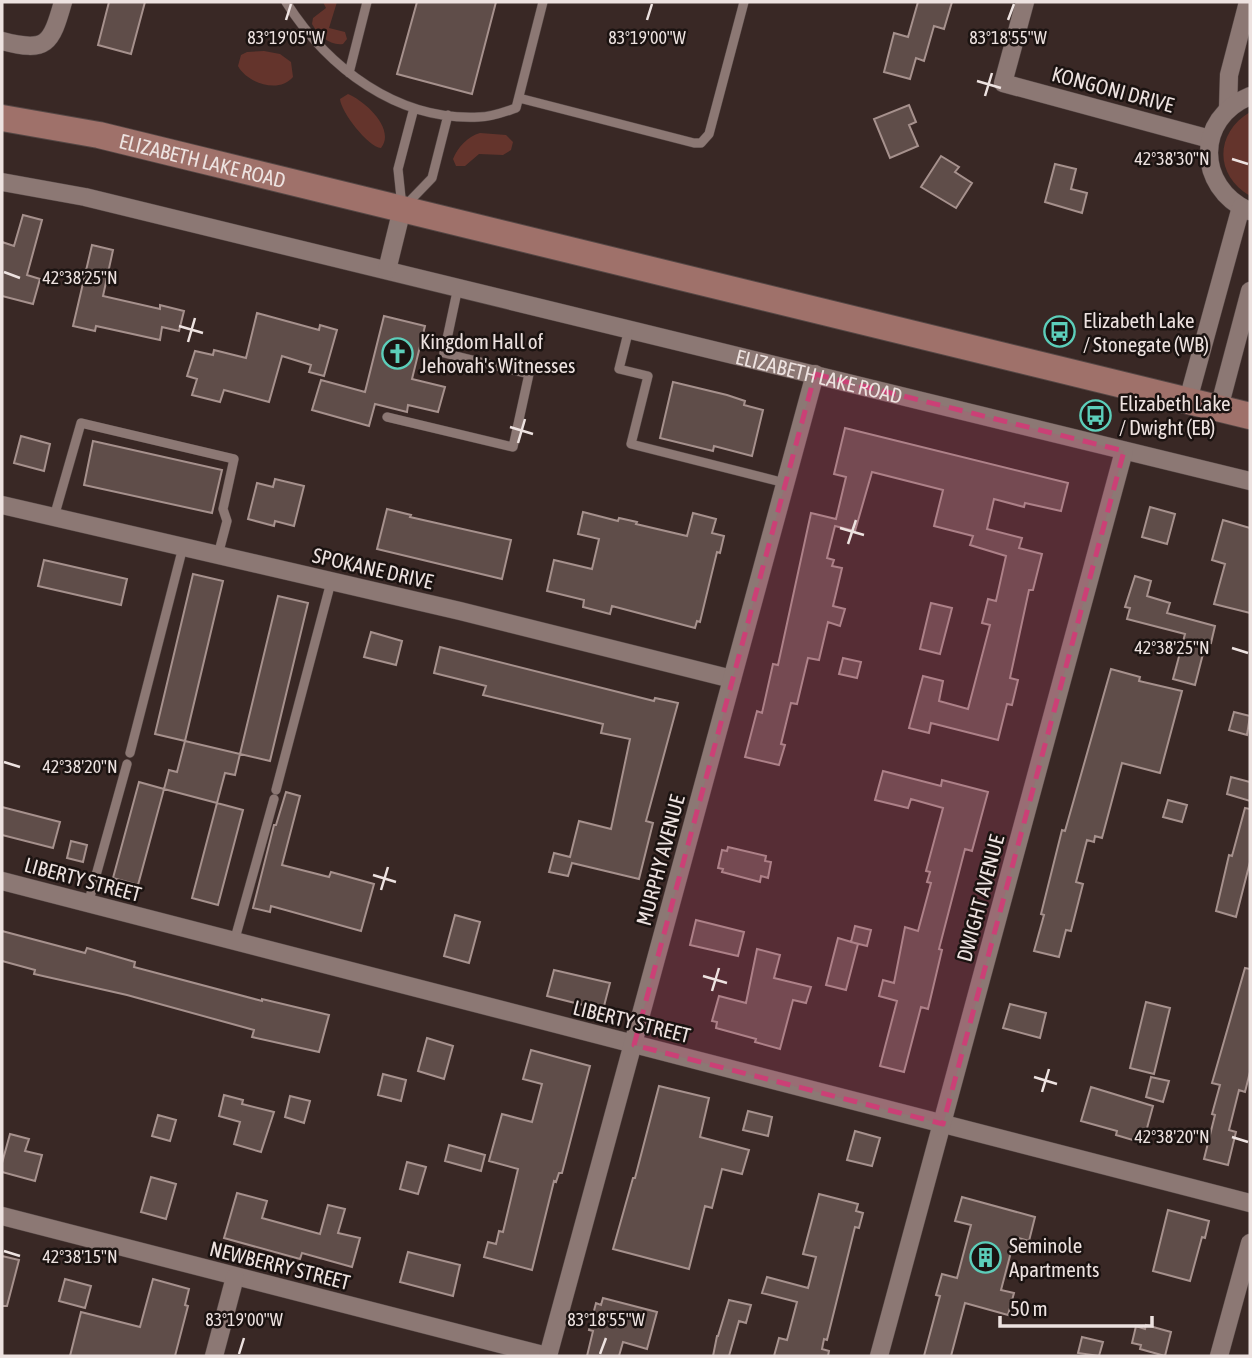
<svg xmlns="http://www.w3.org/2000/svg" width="1252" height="1358" viewBox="0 0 1252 1358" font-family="'Asap Condensed',sans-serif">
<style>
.green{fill:#64342c}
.building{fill:#5f4d49;stroke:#a6918d;stroke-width:2}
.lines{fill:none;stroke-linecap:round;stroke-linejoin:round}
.service-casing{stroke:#554745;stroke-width:10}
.minor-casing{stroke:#554745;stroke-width:19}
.secondary-casing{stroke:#554745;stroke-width:28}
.service{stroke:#8c7874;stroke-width:9}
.minor{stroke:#8c7874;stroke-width:18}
.secondary{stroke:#9f716a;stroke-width:26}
.marked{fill:#cb4076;fill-opacity:0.2;stroke:#cb4076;stroke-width:5;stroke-dasharray:14 9;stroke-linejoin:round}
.ticks{fill:none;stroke:#ede2e0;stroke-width:2.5}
.labels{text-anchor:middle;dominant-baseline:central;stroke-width:5;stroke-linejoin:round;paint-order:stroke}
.street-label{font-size:21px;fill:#ede2e0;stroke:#1b1311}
.poi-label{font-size:21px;fill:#ede2e0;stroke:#1b1311;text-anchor:start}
.ticks-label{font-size:18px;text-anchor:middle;fill:#ede2e0;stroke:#1b1311;stroke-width:5;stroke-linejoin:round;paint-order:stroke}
</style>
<rect width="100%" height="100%" fill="#392825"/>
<path class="green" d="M323 2H337L329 28 345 32 347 39 343 44C330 46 318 35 312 24L313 18 326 8Z
M264 51 280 54 291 62 293 77C279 94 247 83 238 66L241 55 247 52Z
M348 94C365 101 396 129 381 148 368 147 341 112 340 99Z
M1250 112V196C1214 175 1215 133 1250 112Z
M480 133 506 135 513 142 511 150 503 155 479 154 465 166H456L453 159C458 147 468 136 480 133Z"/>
<path class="building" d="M109 2H145L131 54 98 45Z
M417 2H496L472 94 397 74Z
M918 2H952L944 29 934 26 924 61 916 58 910 79 884 72 894 33 908 37Z
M909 105 916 122 909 125 918 146 890 158 874 119Z
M941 156 959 167 955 172 972 183 956 208 921 187Z
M1055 164 1076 169 1071 189 1087 193 1082 213 1045 202Z
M23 215 42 220 27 275 40 279 33 304 2 296V242L14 246Z
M92 245 113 250 103 296 160 309V305L184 311 179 331 162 327 160 340 96 326 95 331 73 326Z
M257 313 319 330 320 325 337 330 324 376 309 372 311 365 282 356 269 402 224 390 220 402 192 395 197 379 187 376 195 351 213 355 214 350 246 358Z
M384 316 425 326 412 379 445 387 438 412 408 405 407 412 375 404 369 426 312 410 321 380 365 392Z
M673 382 727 395 745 401 744 405 763 410 752 456 714 446 713 451 660 438Z
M845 428 1068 483 1061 511 1025 503 1024 507 994 499 987 529 1022 538 1019 548 1042 554 1033 590H1029L1010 678 1018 680 1012 705 1007 704 998 740 931 723 929 733 909 728 923 676 943 681 939 701 968 709 990 625 982 623 988 599 996 601 1006 556 970 545 973 536 934 526 943 490 872 472 855 531 835 526 827 558 834 560 832 566 842 568 833 606 845 609 840 626 828 622 819 660 808 658 797 704 791 703 781 744 785 745 779 765 745 757 757 711 762 713 773 664 778 665 811 513 836 519 846 477 834 474Z
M21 436 50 444 44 471 14 463Z
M93 441 222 470 212 513 84 485Z
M275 479 304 486 294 526 275 521 274 526 248 519 257 483 273 487Z
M1150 507 1175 514 1167 544 1142 537Z
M387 509 411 515 410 517 511 540 502 579 377 549Z
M583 512 618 521 619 518 637 522 636 524 687 536 693 513 716 519 712 533 724 536 720 553 717 552 700 622 697 621 695 628 612 606 610 614 583 607 584 600 547 591 554 560 592 569 599 539 578 534Z
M1223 520 1250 528V613L1214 604 1225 564 1212 560Z
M44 560 127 579 121 605 38 586Z
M193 574 223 581 185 741 155 734Z
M1135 576 1151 581 1147 596 1170 603 1167 613 1215 626 1211 643 1206 642 1195 685 1173 679 1185 634 1127 619 1130 608 1125 607Z
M278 596 308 603 270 761 240 754Z
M931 603 952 608 940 654 920 649Z
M371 632 402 641 396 665 364 657Z
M440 647 654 701 655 698 678 703 646 821 653 823 639 879 572 863 568 876 549 872 554 853 570 857 579 821 611 829 630 739 601 733 603 724 483 695 486 686 434 673Z
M843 658 861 662 857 678 839 674Z
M1111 669 1140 677 1139 681 1182 691 1160 773 1122 763 1102 838 1095 836 1094 842 1087 840 1076 882 1083 884 1071 931 1066 930 1059 957 1034 951 1044 915 1041 914 1062 830 1065 831Z
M1234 712 1250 716 1247 735 1229 730Z
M185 741 240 754 235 775 225 773 217 803 164 789 169 770 177 772Z
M883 771 941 786 942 780 988 792 972 851 965 849 939 949 942 950 928 1009 921 1007 904 1072 880 1066 897 1001 879 996 883 980 894 983 905 927 918 931 931 883 927 882 930 872 926 871 943 808 911 799 908 808 875 800Z
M1231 777 1250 782V801L1227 794Z
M139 782 164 789 138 885 113 878Z
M286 792 300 796 282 865 329 877 331 872 374 884 361 931 271 906 270 912 253 908 274 825H276Z
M1168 800 1187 805 1182 822 1163 817Z
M217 803 243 810 218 905 192 898Z
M2 807 60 822 53 848 2 835Z
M1245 808 1250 809V862L1236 917 1216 911 1229 855 1232 856Z
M71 841 87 845 83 862 67 858Z
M728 847 766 856 765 861 771 862 768 878 761 876 760 882 722 872 723 869 718 868 722 850 727 851Z
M455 915 480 922 469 963 444 956Z
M696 920 744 932 738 956 690 945Z
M855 926 871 930 867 946 851 942Z
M2 931 85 953 87 948 135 962 134 967 262 1001V999L329 1015 319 1052 252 1037 254 1030 127 995 34 974 35 970 2 961Z
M838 938 858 944 846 990 826 985Z
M757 949 780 955 774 978 811 987 806 1003 793 1000 780 1049 755 1042 756 1039 716 1028 717 1022 712 1021 719 996 746 1003Z
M1245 968 1250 969V1072L1245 1092 1239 1090 1229 1130 1236 1132 1228 1165 1204 1159 1215 1115 1212 1114 1220 1085 1212 1083Z
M554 970 610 983 603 1010 547 996Z
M1146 1002 1170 1008 1154 1074 1130 1068Z
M1010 1004 1046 1013 1040 1038 1003 1028Z
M427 1038 453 1046 444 1079 418 1071Z
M531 1050 590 1066 562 1173H559L556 1182 554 1181 532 1270 484 1257 488 1242 496 1244 499 1231 503 1232 518 1169 489 1161 502 1114 532 1122 542 1084 523 1079Z
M383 1074 406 1080 401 1101 378 1095Z
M1151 1077 1169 1081 1163 1102 1146 1097Z
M659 1086 709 1098 700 1137 749 1150 742 1174 722 1169 712 1208 705 1206 689 1269 613 1249 633 1178H635Z
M1091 1087 1153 1106 1143 1143 1116 1135 1117 1131 1081 1121Z
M224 1095 243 1100 242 1104 274 1112 261 1152 234 1144 240 1122 219 1116Z
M290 1096 310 1101 304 1123 285 1117Z
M748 1111 772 1117 768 1136 743 1130Z
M158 1115 176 1120 170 1141 152 1136Z
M855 1131 880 1138 872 1166 847 1160Z
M10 1134 29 1139 25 1151 42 1155 35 1181 2 1172V1163Z
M449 1145 485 1155 481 1171 445 1161Z
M407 1162 426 1167 418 1194 400 1189Z
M151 1177 176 1184 166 1219 141 1212Z
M237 1193 267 1201 262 1218 320 1234 328 1205 345 1209 338 1233 360 1238 352 1267 302 1253 300 1259 224 1238Z
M819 1194 858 1204 856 1211 863 1213 859 1228 855 1227 827 1340 824 1339 822 1349 829 1351 828 1356H774L779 1338 787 1340 797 1302 762 1293 767 1277 808 1288 816 1257 803 1254Z
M962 1197 1035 1217 1029 1241 1015 1237 1001 1290 1014 1293 1008 1315 965 1303 951 1356H924L940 1296 936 1295 942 1274 957 1278 971 1225 955 1221Z
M1168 1210 1209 1221 1205 1238 1202 1237 1190 1281 1153 1271Z
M408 1252 460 1265 453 1296 400 1282Z
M2 1256 19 1260 7 1306H2Z
M65 1279 91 1286 85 1308 59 1301Z
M153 1279 189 1289 185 1305 188 1306 175 1356H70L81 1312 140 1327Z
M603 1298 657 1312 647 1349 623 1342 619 1356H587L593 1331 589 1330 596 1303 601 1305Z
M729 1300 751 1305 746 1323 739 1321 729 1356H713L717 1336H718Z
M1146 1325 1171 1332 1165 1356 1140 1349 1141 1345 1132 1343 1136 1326 1145 1329Z
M1082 1337 1103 1342 1099 1356 1078 1353Z"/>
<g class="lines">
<defs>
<path id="service" d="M286 2C328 68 397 121 479 117 492 117 504 112 516 108L543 2
M349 73 367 2
M519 98 694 143H701L709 134 744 2
M406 205 432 178 448 115
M402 207 398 169 414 108
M629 329 619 369 648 376 631 444 785 483
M387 417 513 447 529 374 444 353 458 287
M54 517 81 423 234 459 223 509 227 521 218 555
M130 753 183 547
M276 790 331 582
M88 904 127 764
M234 942 274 799"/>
<g id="minor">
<path d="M1025 2 1003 83 1210 139"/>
<path d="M2 41C47 53 51 44 63 2"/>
<path d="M1228 109 1229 75 1248 2"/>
<path id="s1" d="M2 182 85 197 1250 481"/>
<path d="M1249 211C1196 187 1195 118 1250 96"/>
<path d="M387 270 402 209"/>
<path d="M1188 400 1241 207"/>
<path d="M1219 408 1250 291"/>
<path d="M2 505 460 611 732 679"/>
<path d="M2 881 1250 1203"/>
<path d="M2 1216 547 1356"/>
<path d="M214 1356 235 1277"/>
<path d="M548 1356 815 374"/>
<path d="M879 1356 1124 451"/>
<path d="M1219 1356 1250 1243"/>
</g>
<g id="secondary">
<path id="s2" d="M2 118 99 135 197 159 1250 416"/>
</g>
</defs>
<use href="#service" class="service-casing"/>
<use href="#minor" class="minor-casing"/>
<use href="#secondary" class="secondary-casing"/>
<use href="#service" class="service"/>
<use href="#minor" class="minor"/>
<use href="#secondary" class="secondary"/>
</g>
<path class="marked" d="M815 374 1124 451 943 1124 634 1045Z"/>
<path class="ticks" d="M286 20 291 4M647 20 652 4M1008 20 1014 4M977 81 1001 88M985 96 992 73M1232 159 1248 164M4 272 20 278M179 326 203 333M188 342 195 318M510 427 533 434M518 443 525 419M840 528 864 535M848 544 856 520M1232 648 1248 653M4 762 20 767M373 875 396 882M381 890 388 867M703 976 727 983M712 991 719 968M1034 1077 1057 1084M1042 1092 1049 1069M1232 1137 1248 1142M4 1251 20 1256M239 1354 244 1338M600 1354 606 1338"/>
<defs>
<symbol id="bus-ring" viewBox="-11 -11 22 22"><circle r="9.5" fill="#1b1311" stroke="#5cceba" stroke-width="1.5"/><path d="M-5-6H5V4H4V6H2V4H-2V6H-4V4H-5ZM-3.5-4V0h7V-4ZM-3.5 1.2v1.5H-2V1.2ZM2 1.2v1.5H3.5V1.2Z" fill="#5cceba"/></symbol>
<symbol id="church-ring" viewBox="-11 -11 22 22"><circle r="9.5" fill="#1b1311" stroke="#5cceba" stroke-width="1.5"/><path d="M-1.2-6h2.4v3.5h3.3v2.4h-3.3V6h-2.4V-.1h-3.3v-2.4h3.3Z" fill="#5cceba"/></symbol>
<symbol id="building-ring" viewBox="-11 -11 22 22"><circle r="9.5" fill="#1b1311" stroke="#5cceba" stroke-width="1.5"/><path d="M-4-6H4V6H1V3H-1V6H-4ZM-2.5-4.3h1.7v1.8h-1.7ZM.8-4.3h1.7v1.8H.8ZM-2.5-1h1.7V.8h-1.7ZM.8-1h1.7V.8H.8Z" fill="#5cceba"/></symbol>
</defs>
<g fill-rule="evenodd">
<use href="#bus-ring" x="1042" y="314" width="35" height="35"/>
<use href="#church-ring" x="380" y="336" width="35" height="35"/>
<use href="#bus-ring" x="1078" y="398" width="35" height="35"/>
<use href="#building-ring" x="968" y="1240" width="35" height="35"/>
</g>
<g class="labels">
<g class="street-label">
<text transform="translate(1113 89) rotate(15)">KONGONI DRIVE</text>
<text stroke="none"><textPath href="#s2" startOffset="205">ELIZABETH LAKE ROAD</textPath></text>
<text stroke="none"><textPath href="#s1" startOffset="840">ELIZABETH LAKE ROAD</textPath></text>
<text transform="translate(373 568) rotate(13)">SPOKANE DRIVE</text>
<text transform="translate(660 860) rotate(-75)">MURPHY AVENUE</text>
<text transform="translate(83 879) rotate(15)">LIBERTY STREET</text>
<text transform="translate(980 898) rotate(-75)">DWIGHT AVENUE</text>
<text transform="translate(632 1021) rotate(14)">LIBERTY STREET</text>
<text transform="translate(280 1265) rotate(14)">NEWBERRY STREET</text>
</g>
<g class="poi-label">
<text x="1083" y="320">Elizabeth Lake<tspan x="1083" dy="24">/ Stonegate (WB)</tspan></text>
<text x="420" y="341">Kingdom Hall of<tspan x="420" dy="24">Jehovah's Witnesses</tspan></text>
<text x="1119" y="403">Elizabeth Lake<tspan x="1119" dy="24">/ Dwight (EB)</tspan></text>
<text x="1009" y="1245">Seminole<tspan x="1009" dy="24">Apartments</tspan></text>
</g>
</g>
<g class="ticks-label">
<text x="286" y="44">83°19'05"W</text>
<text x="647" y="44">83°19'00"W</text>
<text x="1008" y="44">83°18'55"W</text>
<text x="1172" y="165">42°38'30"N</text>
<text x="80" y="284">42°38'25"N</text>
<text x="1172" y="654">42°38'25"N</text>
<text x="80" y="773">42°38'20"N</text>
<text x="1172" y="1143">42°38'20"N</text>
<text x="80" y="1263">42°38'15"N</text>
<text x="244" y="1326">83°19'00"W</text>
<text x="606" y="1326">83°18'55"W</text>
</g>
<rect width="1252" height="1358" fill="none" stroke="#ede2e0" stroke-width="7"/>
<path d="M1000 1316v10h152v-10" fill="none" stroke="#ede2e0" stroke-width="3.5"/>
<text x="1010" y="1316" font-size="21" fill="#ede2e0" stroke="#1b1311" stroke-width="5" paint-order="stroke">50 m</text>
</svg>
